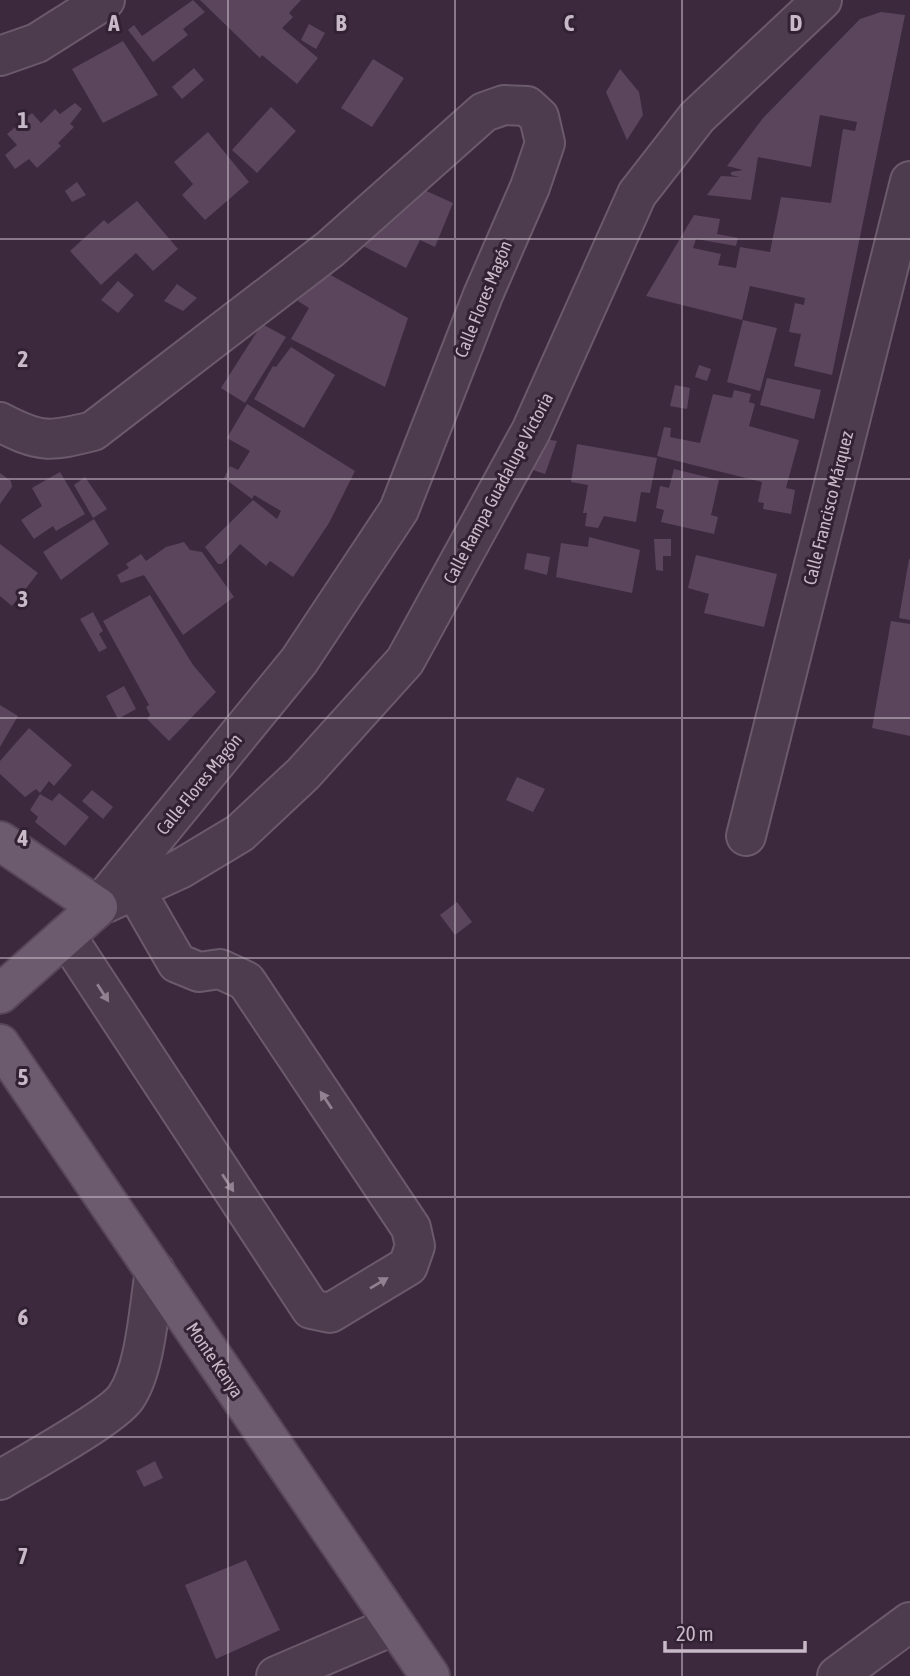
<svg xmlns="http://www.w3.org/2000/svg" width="910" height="1676" viewBox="0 0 910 1676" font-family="'Asap Condensed',sans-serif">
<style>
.building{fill:#5b455d}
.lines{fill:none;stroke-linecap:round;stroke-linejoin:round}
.minor-casing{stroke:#6b5a6b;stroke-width:42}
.major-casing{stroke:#564657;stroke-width:42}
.minor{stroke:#4d3c4e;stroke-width:38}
.major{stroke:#6c5b6e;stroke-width:38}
.oneway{fill:#918191}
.grid{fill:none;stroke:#c8b9c8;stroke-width:2;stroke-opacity:0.55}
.labels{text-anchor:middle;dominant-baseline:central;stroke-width:6;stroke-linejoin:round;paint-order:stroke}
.street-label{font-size:18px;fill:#c8b9c8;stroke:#322133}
.grid-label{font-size:23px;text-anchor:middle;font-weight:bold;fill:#c8b9c8;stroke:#322133;stroke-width:6;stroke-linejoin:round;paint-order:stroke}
</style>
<rect width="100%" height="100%" fill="#3c293e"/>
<path class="building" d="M193 0 205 12 183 29 188 35 153 62 128 30 134 25 142 36Z
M200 0H301L289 13 293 17 282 28 318 58 297 84 262 55 260 58Z
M881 12 905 15 832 375 794 366 801 334 789 332 795 303 804 305 805 298 750 286 742 320 646 296 694 215 720 219 717 234 738 238 736 246 696 239 693 248 721 254 718 265 736 268 740 247 770 252 781 197 831 203 843 129 855 131 857 122 820 115 811 167 758 157 751 200 707 195 721 176 740 177 731 175V172L743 170 727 166 763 118 860 19Z
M309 24 325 33 316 49 301 40Z
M123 41 158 95 103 123 72 69Z
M373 59 404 78 372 127 341 108Z
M194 68 204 80 182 99 172 87Z
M620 69 639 92 643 115 627 140 606 92Z
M75 103 82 109 70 124 74 127 58 143 61 146 37 168 29 159 15 169 5 155 17 145 7 134 32 113 41 123 55 109 60 114Z
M271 107 296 131 257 173 232 150Z
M208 132 249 182 205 220 182 195 193 184 174 162Z
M77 182 86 195 72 202 65 191Z
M411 184 453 203 435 247 420 240 406 268 363 246 379 216Z
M137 201 178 249 153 271 136 253 101 285 70 251 104 220 108 224Z
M318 268 408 318 385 387 291 339 309 308 298 301Z
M118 281 134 295 118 313 101 300Z
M177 284 197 298 183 311 164 301Z
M743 320 777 328 760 391 727 382Z
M262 324 286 337 245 403 221 388Z
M291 347 335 375 304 428 254 399 273 366 276 367Z
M699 365 711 369 707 381 695 377Z
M767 378 821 390 814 419 760 405Z
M675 385 690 388 687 409 670 406Z
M734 390 751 394 749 402 755 404 749 426 799 440 786 488 795 490 791 514 763 509 764 503 758 502 762 482 657 456 664 427 671 428 670 437 700 443 713 394 732 398Z
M247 404 355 471 329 523 293 577 270 561 266 566 240 544 222 564H218L205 547 253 500 277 519 281 511 254 495 252 499 224 478 230 466 238 470 250 451 227 438Z
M532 437 557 441 545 474 518 465Z
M577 444 657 458 650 493 641 492 636 522 604 516 598 528 585 526 587 513H583L588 485 571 482Z
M674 469 719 480 711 515 718 517 714 534 661 522 664 510 656 508 660 486 669 488Z
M60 472 85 514 56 531 53 526 34 539 21 520 42 506 32 488Z
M0 473 11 481 12 487 0 504Z
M85 477 107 509 93 518 74 485Z
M94 519 109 544 61 580 43 552Z
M589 537 640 550 632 593 556 577 561 543 588 547Z
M654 539H671V556H663V571L656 570Z
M184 542 190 550 202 552 234 597 183 635 144 575 121 583 117 575 129 568 126 564 141 554 146 561 166 547Z
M0 544 38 573 12 606 0 596Z
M527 553 550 557 547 575 524 569Z
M696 555 777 574 764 627 704 613 709 594 688 588Z
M909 559H910V620L899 618Z
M150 595 193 665 216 692 169 741 147 719 150 715 146 707 149 705 103 621Z
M93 612 103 631 99 634 107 648 99 652 80 619Z
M891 621 910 624V736L872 728Z
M124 686 136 709 118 719 106 696Z
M0 705 18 716 0 747Z
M29 728 72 765 54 786 49 781 40 793 36 789 25 797 0 774V761Z
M517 777 545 789 533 812 506 800Z
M92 790 113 807 103 819 82 801Z
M59 793 89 817 65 846 35 822 38 817 30 810 40 794 52 801Z
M457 902 472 922 455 935 440 915Z
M155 1461 163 1478 144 1487 136 1471Z
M246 1560 280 1630 216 1659 185 1585Z"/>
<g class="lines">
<defs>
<path id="minor" d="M0 56 37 43 105 0
M0 422C40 443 50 442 93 431L330 249 484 112 504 105 527 106 539 117 545 143 530 187 483 295 399 510 299 661 98 907
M746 836 910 181
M106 903 180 869 240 833 303 774 405 661 531 431 637 194 697 117 822 0
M66 936 311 1309 330 1313 408 1266 415 1246 411 1228 246 981 220 969 199 972 177 963 135 890
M0 1480C25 1465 113 1417 126 1397 146 1368 149 1306 155 1271
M276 1676 395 1625
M837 1676 910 1622"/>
<path id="major" d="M0 841 98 907 0 994
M0 1044 430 1676"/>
</defs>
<use href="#minor" class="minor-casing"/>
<use href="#major" class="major-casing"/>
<use href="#minor" class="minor"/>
<use href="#major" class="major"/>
</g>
<defs><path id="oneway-solid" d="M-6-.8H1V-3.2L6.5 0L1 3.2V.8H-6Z" transform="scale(1.75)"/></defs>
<g class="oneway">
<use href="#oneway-solid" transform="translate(103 993) rotate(57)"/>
<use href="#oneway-solid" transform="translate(326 1100) rotate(-124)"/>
<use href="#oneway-solid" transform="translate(228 1183) rotate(57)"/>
<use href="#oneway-solid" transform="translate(379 1283) rotate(-31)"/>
</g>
<path class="grid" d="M228 0V1676M455 0V1676M682 0V1676M0 239H910M0 479H910M0 718H910M0 958H910M0 1197H910M0 1437H910"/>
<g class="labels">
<g class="street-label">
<text transform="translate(483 299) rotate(-68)">Calle Flores Magón</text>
<text transform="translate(498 488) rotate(-62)">Calle Rampa Guadalupe Victoria</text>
<text transform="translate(828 508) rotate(-76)">Calle Francisco Márquez</text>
<text transform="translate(199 784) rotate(-51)">Calle Flores Magón</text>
<text transform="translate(215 1360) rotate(56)">Monte Kenya</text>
</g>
</g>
<g class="grid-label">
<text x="114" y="31">A</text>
<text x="341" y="31">B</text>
<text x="569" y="31">C</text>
<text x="796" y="31">D</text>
<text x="23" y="128">1</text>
<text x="23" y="367">2</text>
<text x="23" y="607">3</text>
<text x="23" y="846">4</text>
<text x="23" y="1085">5</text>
<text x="23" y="1325">6</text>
<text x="23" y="1564">7</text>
</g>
<path d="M665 1641v10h140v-10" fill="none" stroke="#c8b9c8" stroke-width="3.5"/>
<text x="676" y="1641" font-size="21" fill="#c8b9c8" stroke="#322133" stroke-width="5" paint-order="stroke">20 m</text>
</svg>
